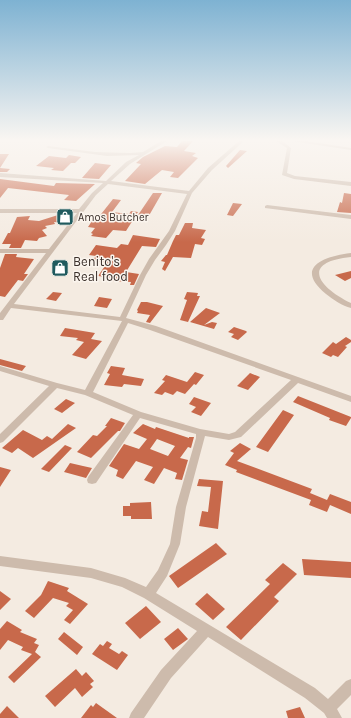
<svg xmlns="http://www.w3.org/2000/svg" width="351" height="718" viewBox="0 0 351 718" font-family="Karla,sans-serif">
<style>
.building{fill:#c8694b;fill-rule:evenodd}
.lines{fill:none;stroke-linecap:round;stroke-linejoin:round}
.street{fill:#cdbbac;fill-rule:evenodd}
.labels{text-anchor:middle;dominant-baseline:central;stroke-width:3;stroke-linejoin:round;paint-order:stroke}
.far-poi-label{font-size:11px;fill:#3b302b;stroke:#fbf5ee;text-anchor:start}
.poi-label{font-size:13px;fill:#3b302b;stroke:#fbf5ee;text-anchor:start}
</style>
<rect width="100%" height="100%" fill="#f4ebe1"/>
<path class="building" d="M182 141H193L184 151 196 153 192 156 198 158 178 178 170 177 174 172 162 170 145 184 125 181 141 164 136 163 143 157 165 146 177 147Z
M240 150 247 151 228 168 226 166Z
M0 154H9L0 168 10 169 7 172H0Z
M69 155 81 157 75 163H71L63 171 51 170 54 168 36 166 49 156 66 158Z
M95 163 111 165 99 179 82 178Z
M0 179 54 186 56 183 95 184 76 201 64 200 69 195 8 188 0 198Z
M153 193H162L147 219 136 218Z
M344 193 351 194V213L337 212 340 202 342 203Z
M113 199 121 200 112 212 129 214 131 211 138 212 126 231 113 230 106 238 91 236 93 234 91 233 95 228 88 227 90 224 94 217 98 218Z
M233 203 242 204 233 216 227 215Z
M58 215H71L66 223 54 222 55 224 45 226 47 228 42 230 47 236 39 238 37 241 25 240 21 248H9L11 244H2L8 233H10L17 217 30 216 28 220 39 221Z
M185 223H193L192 228 206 230 201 238 205 239 202 245 195 244 191 258 173 257 165 271 162 269 165 262 161 261 166 255H167L173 241 176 235H179Z
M133 235 160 239 156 247 142 246 126 272 139 274 134 285H130L131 282 112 281 114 278 98 276 107 263 93 260 96 256 89 255 96 245 117 248 121 244 128 245Z
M5 254H17L16 257 34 259 24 274H28L23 281 18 280 5 297 0 296V268Z
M351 271V278L345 281 335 275Z
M53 292 62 293 56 301 46 299Z
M187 292 198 293 197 296H200L188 322 180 320 187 300 184 299Z
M99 297 112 299 107 308 94 306Z
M141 302H147L163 306 150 323 146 322 150 315 137 313 138 311 137 310Z
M206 308 220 313 204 325 212 322 217 323 214 329 190 322Z
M234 327 246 331 247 332 238 340 231 337 234 334 228 332Z
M65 328 95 333 91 339 102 341 86 359 72 355 84 342 76 340 78 338 60 336Z
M346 337 351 340V342L345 346 347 347 338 357 333 355 331 357 322 353 333 342 336 344Z
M0 359 26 366 22 371 0 365Z
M111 366 125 368 122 375 144 379 141 386 124 384 122 387 104 385 110 374 107 373Z
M195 372 204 375 196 385 194 384 185 394 177 391 173 395 165 392 162 395 154 393 165 381 162 380 166 375 187 382Z
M250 373 260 377 248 390 237 386Z
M298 396 351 417V418L346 426 329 420 330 418 293 402Z
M194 397 211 403 201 416 191 412 196 407 189 404Z
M66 399 75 403 62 413 54 409Z
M283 410 294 415 268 452 256 447Z
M111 418 125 423 120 431H118L91 458 77 452 93 435 97 436 107 426H105Z
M68 424 76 428 33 458 18 448 12 453 2 448 23 430 42 440 47 436 52 439Z
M143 424 155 429 156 427 189 438V437H194L191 448 188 447 180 458 188 460 182 480 175 479 177 473 164 468 154 484 144 480 153 467 136 461 123 479 116 476 118 470 109 466 124 444 139 449 147 439 133 433ZM157 439 175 446 168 456 150 449Z
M240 443 251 449 237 461 312 489 310 493 327 500 330 494 351 502V514L330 505 327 512 309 505 311 500 236 472 237 470 225 465 234 453 230 451Z
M65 445 72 448 49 472 41 469Z
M70 463 83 466 92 468 86 478 64 472Z
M0 467 11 470 0 487Z
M199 479 223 481 218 529 199 526 202 511 208 512 211 487 197 486Z
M151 502 152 519H131V516H123V506H130V503Z
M216 543 227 554 178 588 169 576Z
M302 559 351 562V578L304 575Z
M283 563 297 574 274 597 279 601 241 640 226 627 270 584 265 580Z
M48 581 69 588 67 591 88 604 70 624 64 620 73 610 66 606 69 603 53 598 34 618 25 611 41 595Z
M0 591 11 599 0 610Z
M207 593 225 609 213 620 195 604Z
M146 606 161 622 140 639 125 623Z
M7 621 22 630 20 632 37 639 34 643 39 645 35 652 41 657 14 683 8 677 32 654 21 650 23 647 8 640 0 650V629Z
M178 628 188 639 173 650 164 639Z
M64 632 83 647 77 655 58 639Z
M107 641 112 644 109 648 119 654 122 651 128 655 117 670 92 654 100 644 103 646Z
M76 669 82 676 86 672 94 681 90 684 93 687 82 697 75 688 55 707 45 696Z
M96 703 117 718H81L91 705 93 707Z
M7 706 19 718H0V714Z
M300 707 305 718H288L286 711Z"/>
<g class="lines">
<path class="street" d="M161 141H167L130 164 111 181 189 191 208 168 239 141H244L212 170 192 193 175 231 166 245 155 260 146 275 126 318 156 326 351 396V402L298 383 241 437 229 440 205 436 186 507 180 544 167 576 156 593 315 688 328 699 346 681 351 679V695L337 709 342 718H327L324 713 305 698 208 637 171 678 144 718H129L131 713 161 670 197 631 144 598 122 587 91 578 0 566V556L91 568 125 578 146 587 158 570 170 544 176 507 196 438V434L140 418 96 483 92 484 88 483 87 480 88 477 133 415 85 395 57 388 3 442 0 443V434L49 386 0 371V366L57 383 85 390 122 321 11 308 3 320H0V313L46 253H0V249H49L77 213H0V209H79L92 193 103 183 0 177V173L106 181 126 162 139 155 107 156 48 148 46 147 48 146 95 152 130 153 143 152ZM108 184 187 194 169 231 149 259 140 275 120 317 14 304 96 195ZM128 323 150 330 291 380 235 432 229 434 200 429 141 412 93 392Z
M276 141H282L291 148 287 173 295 176 351 182V186L294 179 282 175 287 148Z
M291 141H306L351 148V150Z
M267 205 351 215V219L265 208V206Z
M351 253V257C300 262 318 287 351 303V308C342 306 334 300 326 294 293 267 325 256 351 253Z"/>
</g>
<linearGradient id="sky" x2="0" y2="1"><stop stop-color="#7eb2d2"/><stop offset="0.58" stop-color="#faf6f2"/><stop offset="1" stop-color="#faf6f2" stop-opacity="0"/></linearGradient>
<rect width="351" height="242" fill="url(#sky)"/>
<defs>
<symbol id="shop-square" viewBox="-11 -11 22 22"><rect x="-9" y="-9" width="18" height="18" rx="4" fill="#1f5a5e" stroke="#fbf5ee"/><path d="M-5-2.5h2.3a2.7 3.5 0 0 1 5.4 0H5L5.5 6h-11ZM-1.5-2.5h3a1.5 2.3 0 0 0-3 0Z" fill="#fff"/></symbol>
</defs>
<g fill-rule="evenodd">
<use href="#shop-square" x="55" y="207" width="20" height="20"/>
<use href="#shop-square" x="50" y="258" width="20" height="20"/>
</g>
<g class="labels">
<g class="far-poi-label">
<text x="78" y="217">Amos Butcher</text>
</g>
<g class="poi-label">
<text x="73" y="261">Benito's<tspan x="73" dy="15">Real food</tspan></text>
</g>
</g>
</svg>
